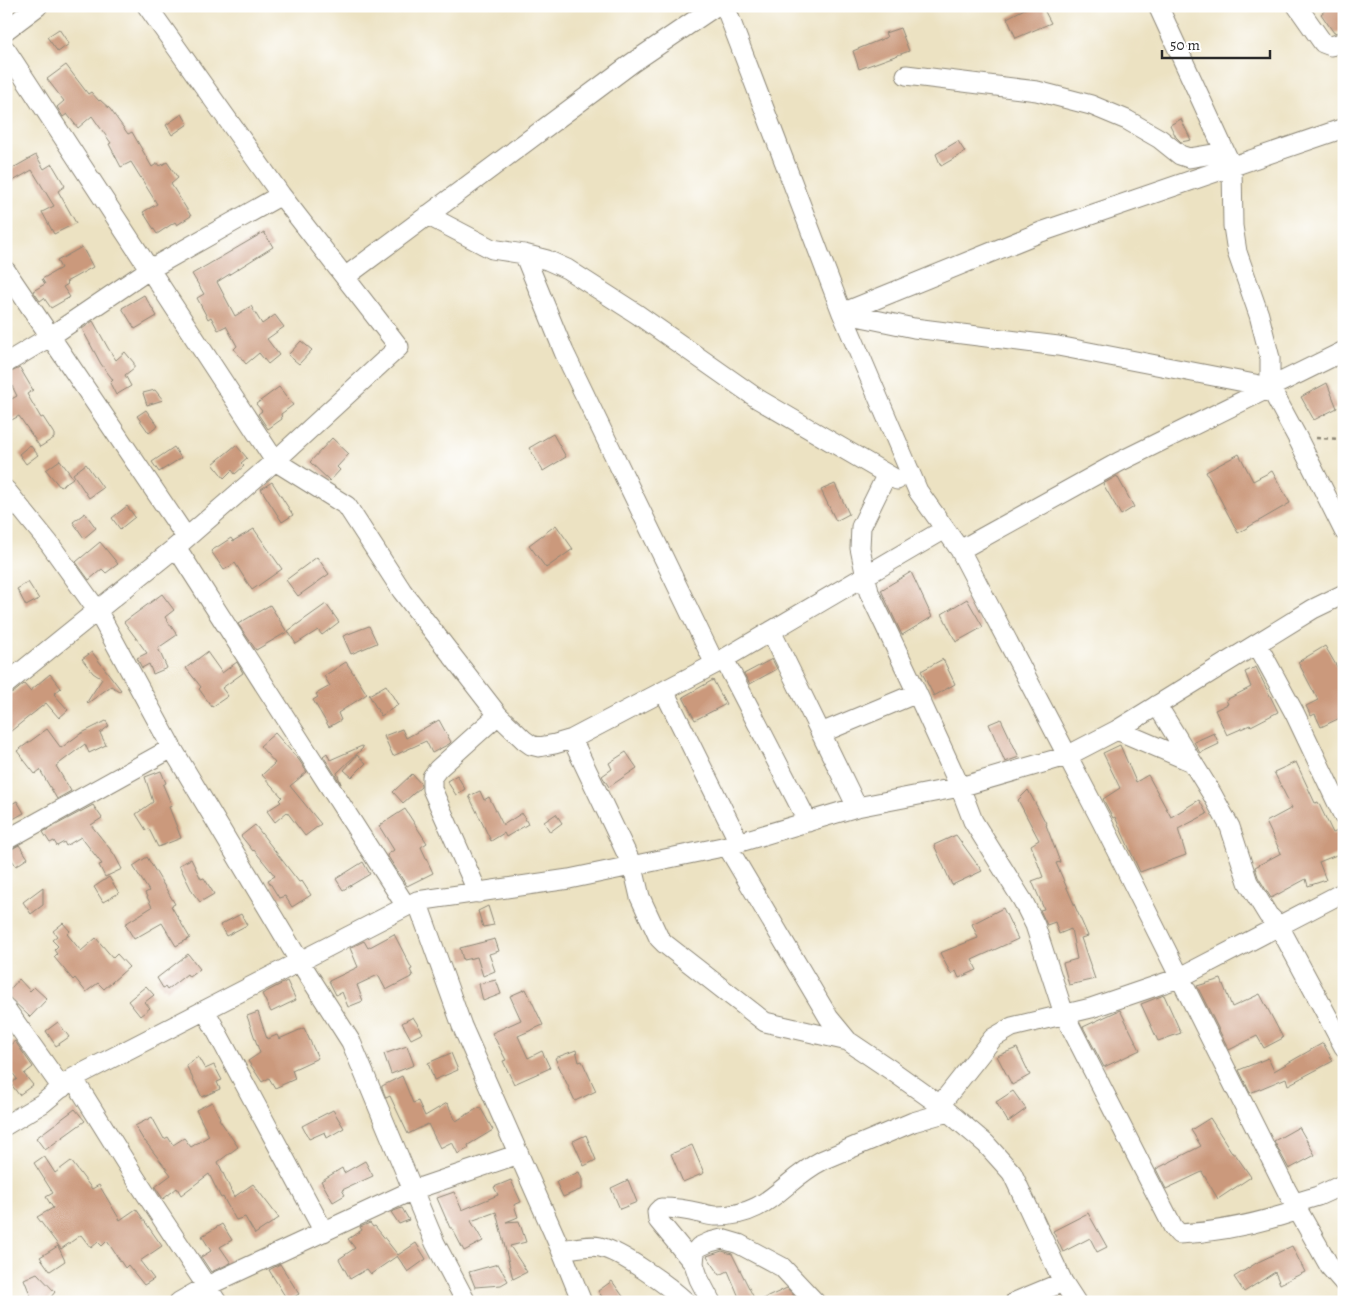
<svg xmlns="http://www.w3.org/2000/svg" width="1350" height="1308" viewBox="0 0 1350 1308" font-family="Alegreya,serif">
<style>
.building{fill:#cb997c}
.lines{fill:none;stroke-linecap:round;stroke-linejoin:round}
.minor-casing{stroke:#8c8676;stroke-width:21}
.path{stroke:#8c8676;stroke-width:2.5;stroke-dasharray:4 4;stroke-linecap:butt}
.minor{stroke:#fff;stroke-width:19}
</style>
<rect width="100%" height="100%" fill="#fff"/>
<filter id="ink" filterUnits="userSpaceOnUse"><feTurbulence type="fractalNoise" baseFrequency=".02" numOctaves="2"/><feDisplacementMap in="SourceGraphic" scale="10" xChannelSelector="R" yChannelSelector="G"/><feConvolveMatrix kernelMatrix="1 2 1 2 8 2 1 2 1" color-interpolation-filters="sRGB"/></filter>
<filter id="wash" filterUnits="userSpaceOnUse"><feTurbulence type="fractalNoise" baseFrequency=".0096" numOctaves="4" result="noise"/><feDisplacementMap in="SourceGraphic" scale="20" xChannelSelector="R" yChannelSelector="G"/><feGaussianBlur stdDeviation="1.12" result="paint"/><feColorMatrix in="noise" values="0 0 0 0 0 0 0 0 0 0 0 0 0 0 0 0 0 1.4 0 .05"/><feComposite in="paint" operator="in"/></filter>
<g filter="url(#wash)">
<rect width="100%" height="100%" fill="#ece2c2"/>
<g id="blocks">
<path class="building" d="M1030 6H1042L1051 23 1016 38 1007 18Z
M1330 6H1344L1343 31 1334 33 1321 14Z
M900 28 909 51 859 69 853 51 887 37 885 33Z
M59 29 69 44 58 52 47 37Z
M66 65 88 94 91 92 99 101 100 100 110 109 128 134 132 132 152 167 158 163 160 166 167 162 178 178 171 184 191 216 177 225 175 222 157 234 143 212 157 204 131 162 121 167 109 144 111 143 92 116 78 128 67 114 63 117 57 107 64 101 47 79Z
M182 114 188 124 172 135 166 125Z
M1181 119 1191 140 1181 142 1176 137 1170 125Z
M958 141 965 152 941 166 936 154Z
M36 155 44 169 52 164 65 186 58 191 76 223 54 234 42 212 54 206 32 170 6 185V172Z
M264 232 273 247 217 282 235 316 251 306 262 324 275 315 284 327 267 339 279 355 268 364 259 353 246 364 234 349 237 346 226 326 218 330 211 317 208 319 197 298 204 294 192 274Z
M82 247 93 267 66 282 68 284 63 287 70 297 51 308 44 298 40 301 33 291 45 284 42 279 61 268 57 261Z
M144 295 157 316 135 329 122 308Z
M93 321 108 348 116 360 125 352 134 363V368L125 375 131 386 116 395 110 383 113 380 101 364 82 329Z
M301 341 312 350 299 364 288 355Z
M20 368 33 390 27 394 41 418 43 417 54 434V438L40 447 19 416 6 423V402L17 396 6 374Z
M1327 383 1337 408 1314 420 1301 397Z
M279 387 293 405 281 414 282 419 268 429 258 414 262 411 256 404Z
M155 390 163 400 147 405 143 393Z
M146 410 158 426 149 433 137 416Z
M553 434 566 457 543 471 529 448Z
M332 438 349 454 337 467 340 470 330 481 310 462Z
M30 445 38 455 26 464 19 454Z
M236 445 247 458 241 463 244 466 235 474 232 470 224 478 213 464Z
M174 447 181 458 159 472 152 462Z
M1239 454 1253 481 1272 471 1290 503 1238 533 1206 472Z
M60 460 73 478 60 487 46 470Z
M86 464 103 488 89 498 73 474Z
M1117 476 1134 507 1121 515 1103 484Z
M272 482 293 515 282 522 261 489Z
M835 484 849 514 836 521 821 490Z
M127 506 135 517 120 529 112 518Z
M85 513 96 528 84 538 73 522Z
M556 525 573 549 546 568 529 545Z
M254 529 282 569 252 590 235 563 224 570 211 551 231 538 233 541Z
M100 542 118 564 106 573 102 569 89 580 76 562Z
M317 557 329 574 298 596 286 580Z
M911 572 932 617 902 635 881 590Z
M28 582 39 599 26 606 17 589Z
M162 594 174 610 165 617 177 635 158 648 167 668 153 674 149 664 142 668 137 658 147 653 124 622Z
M967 599 983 627 956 642 942 614Z
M326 604 339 622 322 635 318 630 296 644 288 631Z
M270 605 287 632 256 650 238 624Z
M369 626 377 643 351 654 343 636Z
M1325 646 1344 679V716L1321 727 1315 714 1311 716 1306 706 1318 700 1298 662Z
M92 652 121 690 119 691 111 686 88 703 87 702 102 679 93 673 82 659Z
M207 652 222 673 237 662 243 673 222 688 228 696 212 707 199 689 201 687 186 668Z
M772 659 777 669 750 684 744 674Z
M943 659 955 684 934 696 921 671Z
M346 662 367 694 338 713 341 720 329 727 313 700 318 697 316 694 330 686 324 676Z
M1256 667 1278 712 1251 726 1250 725 1227 735 1215 710 1228 704 1226 700 1251 687 1245 672Z
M50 674 61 688 54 694 68 710 59 718 46 703 6 735V695L13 693 24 684 30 691Z
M713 680 726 704 695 720 683 697Z
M386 685 398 705 381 716 369 695Z
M1001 719 1019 757 1005 762 989 724Z
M439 720 451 742 449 744 432 753 426 741 393 756 384 736 402 729 406 738Z
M106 721 109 726 100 733 106 745 89 753 85 744 56 766 71 791 57 799 40 770 35 774 17 751 47 729 61 748 80 734Z
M275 733 299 760 307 772 290 786 321 824 305 836 287 812 275 822 267 811 281 802 279 800 282 797 262 775 275 763 260 746Z
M1214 733 1219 744 1200 753 1194 742Z
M1120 745 1136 782 1148 775 1171 817 1199 800 1207 814 1178 829 1186 855 1140 872 1115 817 1113 818 1103 799 1120 788 1103 753Z
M362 746 363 748 337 773 341 784 323 756 327 753 330 760Z
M626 752 637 768 609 787 602 776 612 769 609 763Z
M357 755 366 763 352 777 344 770Z
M1296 762 1315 803 1318 802 1333 833 1344 828V852L1319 862 1326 880 1308 886 1306 879 1271 898 1258 877 1255 867 1281 853 1266 822 1292 808 1274 772Z
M161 771 166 783 163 785 172 806 169 807 181 838 158 847 149 829 146 830 136 814 153 802 145 777Z
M412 774 421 784V787L403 803 393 792Z
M457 775 465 789 456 795 447 781Z
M1028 790 1047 825H1046L1060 862 1056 863 1088 936 1081 938 1095 979 1069 985 1063 963 1077 959 1071 929 1059 934 1055 922 1047 925 1040 910 1044 909 1032 881 1043 877 1031 845 1039 840 1018 800Z
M480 791 484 800 489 797 503 825 522 813 528 824 506 837 504 833 491 841 469 796Z
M17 801 24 813 6 823V807Z
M93 805 102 818 91 825 114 854 122 869 105 877 99 865 102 864 81 837 66 846 64 842 57 846 54 841 50 843 43 832Z
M405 809 427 843 421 847 433 873 407 886 387 855 394 850 379 826Z
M556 814 562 823 550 832 544 822Z
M255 825 299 882 302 881 311 895 292 907 285 896 279 898 268 880 275 876 254 850 253 851 241 836Z
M956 835 982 871 952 885 934 845Z
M19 845 28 858 16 866 7 852Z
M147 857 175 904 171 906 190 938 176 946 162 923 134 939 125 924 152 907 145 893 149 891 133 866Z
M191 859 201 879 204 878 214 894 200 902 193 893 179 865Z
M363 862 370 874 343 890 336 879Z
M109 877 119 893 103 902 94 887Z
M43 887V905L31 914 23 902Z
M488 906 494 925 483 927 478 911Z
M1003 908 1018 939 972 960 977 970 959 978 956 971 951 974 940 953 978 938 972 924Z
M241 914 247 925 226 936 220 925Z
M63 923 70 931 67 934 81 951 96 938 113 958 117 954 129 967 104 989 98 983 86 992 75 978 73 980 54 957 57 954 54 950 58 946 52 940 57 936 53 931Z
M394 934 412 969 410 970 413 976 386 990 378 975 357 985 363 1001 348 1007 342 992 336 995 329 981 358 967 350 948 364 941 368 948Z
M495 939 499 951 489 954 495 971 483 976 477 957 463 960 460 948Z
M188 954 200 969 189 977 187 974 167 990 165 987 163 988 157 978Z
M19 979 30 991 34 987 47 999 30 1017 6 994Z
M1221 979 1232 1007 1260 994 1283 1038 1264 1048 1257 1036 1229 1050 1197 986Z
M496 980 501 994 483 1001 479 984Z
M287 981 296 1000 271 1012 262 994Z
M146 986 154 995 145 1002 150 1008 140 1016 128 1001Z
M526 989 543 1025 518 1036 528 1058 542 1051 550 1068 514 1084 503 1061 506 1060 492 1033 521 1020 510 996Z
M1164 995 1181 1033 1158 1041 1141 1004Z
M1120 1010 1140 1050 1104 1067 1083 1027Z
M258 1012 267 1039 277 1035 279 1039 304 1028 318 1058 292 1070 295 1079 275 1088 269 1078 262 1082 248 1061 260 1053 247 1016Z
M413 1017 423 1033 411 1039 402 1023Z
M58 1022 69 1037 56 1046 46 1031Z
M15 1041 33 1067 24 1074 33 1085 19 1095 11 1084 17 1079 6 1064V1048Z
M1323 1043 1333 1061 1288 1085 1286 1078 1250 1093 1239 1070 1268 1058 1274 1071Z
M407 1046 414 1065 391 1074 384 1054Z
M1017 1048 1030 1075 1012 1085 997 1056Z
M576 1050 579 1062 582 1061 596 1091 575 1101 555 1058Z
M451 1053 458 1070 434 1080 428 1063Z
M198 1057 205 1069 214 1065 222 1080 217 1082 220 1089 202 1097 186 1065Z
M402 1076 413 1103 418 1101 425 1116 447 1103 456 1121 480 1107 493 1130 468 1145 469 1148 458 1154 452 1142 440 1148 428 1124 408 1134 390 1096 386 1098 382 1088V1086Z
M1013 1091 1026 1109 1008 1122 996 1102Z
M212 1102 220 1118 219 1119 238 1147 218 1162 234 1197 253 1184 279 1218 255 1234 245 1217 236 1220 223 1197 221 1198 209 1174 181 1195 177 1188 163 1199 155 1187 171 1175 145 1141H144L135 1126 152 1117 164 1139 168 1137 173 1145 184 1138 191 1147 209 1136 196 1110Z
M75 1109 85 1121 45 1150 36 1138Z
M333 1110 344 1128 327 1138 325 1132 309 1139 302 1126Z
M1210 1118 1233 1154H1235L1251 1177 1218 1199 1202 1172 1166 1189 1156 1169 1201 1146 1191 1130Z
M1299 1127 1315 1155 1289 1169 1274 1141Z
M586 1135 596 1160 584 1166 573 1141Z
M692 1145 704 1173 683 1182 671 1154Z
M44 1156 55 1173 71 1161 92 1189 99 1185 120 1220 136 1209 162 1246 140 1261 154 1279 144 1285 128 1265 125 1268 107 1241 102 1246 98 1242 91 1248 81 1235 61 1249 37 1217 53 1208 46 1197 53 1193 34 1163Z
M365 1161 373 1176 342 1190 345 1195 333 1202 321 1181 342 1168 344 1173Z
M579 1172 582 1179V1189L563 1197 556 1182Z
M511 1180 521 1202 514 1205 518 1217 506 1222 519 1221 526 1242 510 1246 527 1272 513 1279 496 1212 471 1221 483 1241 464 1251 452 1228H450L437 1198 454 1192 462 1210 498 1195 494 1187Z
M628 1180 637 1202 620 1209 611 1188Z
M402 1208 409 1220 399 1224 391 1212Z
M1088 1213 1107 1247 1097 1252 1090 1238 1063 1252 1053 1231Z
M370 1223 373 1227 375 1226 398 1255 416 1243 426 1259 408 1272 397 1256 371 1274 367 1269 350 1279 339 1259 355 1248 348 1239 362 1230 360 1227Z
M222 1224 232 1240 220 1247 231 1263 211 1272 201 1257 211 1251 202 1236Z
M58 1246 65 1261 50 1271 40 1257Z
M1292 1246 1305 1272 1280 1284 1275 1272 1244 1292 1234 1277 1258 1262Z
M722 1251 732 1254 756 1302H741L728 1271 720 1275 707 1256Z
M280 1264 299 1294 288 1301 269 1270Z
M498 1264 508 1281 501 1285 475 1287 469 1272Z
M37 1273 55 1292 47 1302H33L24 1279Z
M612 1281 627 1302H606L598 1291Z
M787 1288 797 1299 792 1302H757Z"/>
</g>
</g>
<g filter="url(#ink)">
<use href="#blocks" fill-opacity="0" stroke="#8c8676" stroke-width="1"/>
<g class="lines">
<defs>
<path id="minor" d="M725 6 842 313 918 491 960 550 1102 822 1287 1191 1330 1267 1344 1283
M1158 6 1232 167 1233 226 1237 252 1259 315 1270 358V387L1297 437 1344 531
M1297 6 1323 43 1331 46 1344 42
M6 30 38 6
M6 50 275 461 347 506 402 591 498 715 524 740 531 745 539 747 555 744 572 739 715 664 945 529
M906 75 1037 91 1091 105 1127 120 1160 139 1180 155 1189 158 1225 152
M427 215 492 249 524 254 547 260 567 269 637 314 758 399 897 480
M524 254 564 352 715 664
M6 271 186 537
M345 277 632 63 716 6
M842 313 1041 232 1344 128
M842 313 914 328 1058 346 1270 387
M6 363 51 336 150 269 281 195
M887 474 861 527 860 548 869 592 917 693 960 787 973 821 1023 901 1035 925 1064 1014 1173 1227 1179 1234C1220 1232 1260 1223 1299 1210
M6 490 49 543 97 610 172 748 300 962 351 1042 435 1243 466 1302
M176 547 406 906
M960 550 1119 462 1344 351
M771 631 857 807
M1257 644 1295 714 1344 817
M724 659 808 822
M6 684 176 547 275 461 399 347 281 195 147 6
M664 691 739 842
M1157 705 1212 794 1230 827 1248 882 1254 892 1268 915 1279 926 1344 1047
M1117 730 1192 762
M821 733 917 693
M572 739 633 867 640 897 659 938 665 944 765 1022 848 1041
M6 840 172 748
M727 846 829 1018 848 1041 891 1070 940 1105 986 1144 1012 1173 1063 1282 1076 1302
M478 893 432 789V777L438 769 498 715
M417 901 462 1026 561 1250 582 1302
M6 1009 62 1088
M205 1010 324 1232
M73 1078 136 1179 217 1302
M940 1105 993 1038 1012 1027 1091 1008 1179 978 1344 892
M6 1125 43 1103 73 1078 417 901 569 879 727 846 857 807 960 787 1067 756 1117 730 1313 609 1344 594
M1295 1203 1318 1196 1344 1184
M561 1250C573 1249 589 1244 600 1247 622 1252 669 1286 686 1302
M694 1264 658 1220 657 1212 661 1208C674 1208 688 1210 700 1213 705 1214 710 1216 715 1216 769 1217 781 1181 823 1160L913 1122 948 1112
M179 1302 207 1286 413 1190 519 1154
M711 1302 699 1279 694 1264 695 1252 699 1247 710 1242 722 1239 739 1244 782 1267 815 1302
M1015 1302 1063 1282"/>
</defs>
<use href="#minor" class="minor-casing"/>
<path class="path" d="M1316 438 1344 439"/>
<use href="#minor" class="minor"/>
</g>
</g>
<rect width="1350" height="1308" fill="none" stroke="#fff" stroke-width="25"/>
<path d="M1162 50v8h108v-8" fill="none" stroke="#2b2b2b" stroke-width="2.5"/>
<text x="1170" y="50" font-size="15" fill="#2b2b2b" stroke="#ffffff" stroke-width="4" paint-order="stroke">50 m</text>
</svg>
